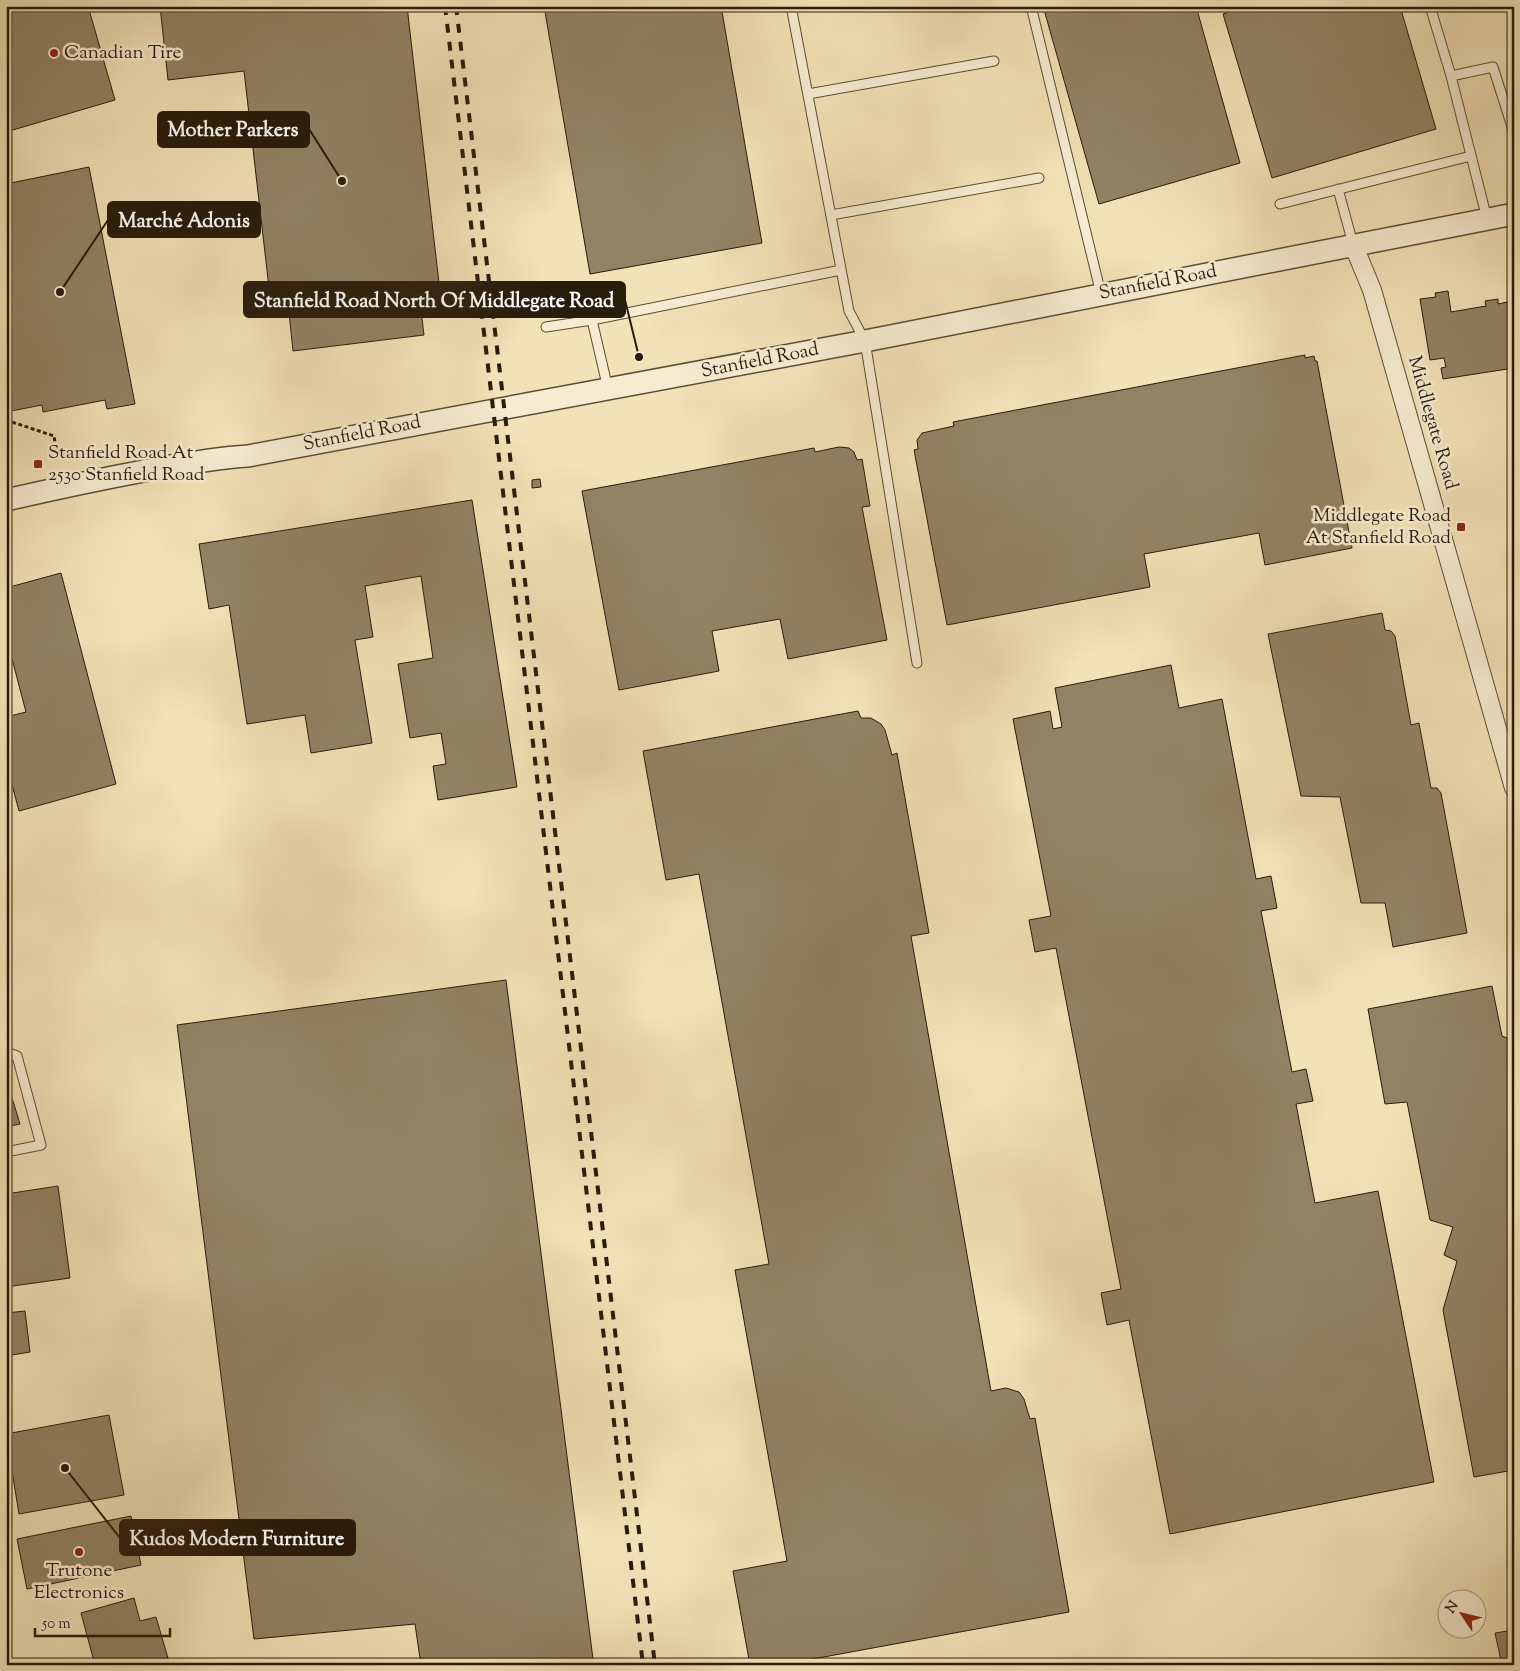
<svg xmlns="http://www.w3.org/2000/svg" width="1520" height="1671" viewBox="0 0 1520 1671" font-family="'Sorts Mill Goudy',serif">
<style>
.building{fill:#918364;stroke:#281c0b}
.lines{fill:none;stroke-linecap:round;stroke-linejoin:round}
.service-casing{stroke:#5a4e36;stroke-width:11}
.minor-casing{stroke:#5a4e36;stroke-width:20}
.tertiary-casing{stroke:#5a4e36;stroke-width:24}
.path{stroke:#281c0b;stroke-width:3;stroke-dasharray:4 2.5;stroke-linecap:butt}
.service{stroke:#f7ecd0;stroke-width:9}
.minor{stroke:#f7ecd0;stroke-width:18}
.tertiary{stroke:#f7ecd0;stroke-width:21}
.rail{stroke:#281c0b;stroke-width:4;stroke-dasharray:9 9;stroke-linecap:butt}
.poi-dot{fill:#8f2418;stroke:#f7ecd0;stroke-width:2}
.labels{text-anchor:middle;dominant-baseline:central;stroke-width:5;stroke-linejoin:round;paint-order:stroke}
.poi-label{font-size:19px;fill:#281c0b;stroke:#f7ecd0;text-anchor:start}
.street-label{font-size:19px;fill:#281c0b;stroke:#f7ecd0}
.leader{fill:none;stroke:#281c0b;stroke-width:2}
.callout-dot{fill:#281c0b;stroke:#f7ecd0;stroke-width:2}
.callout{fill:#281c0b;stroke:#281c0b;stroke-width:2}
.callout-label{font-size:20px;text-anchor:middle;font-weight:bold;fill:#fff}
</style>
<rect width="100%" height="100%" fill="#f2e2b7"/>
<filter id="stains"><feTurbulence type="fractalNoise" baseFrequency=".004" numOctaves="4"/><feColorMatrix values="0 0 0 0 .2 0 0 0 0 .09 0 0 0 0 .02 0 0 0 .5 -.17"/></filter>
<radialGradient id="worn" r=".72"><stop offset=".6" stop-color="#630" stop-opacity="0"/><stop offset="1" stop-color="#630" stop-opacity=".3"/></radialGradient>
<path class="building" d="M6 6H88L115 100 6 132Z
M160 6H407L439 283 418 286 424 335 293 351 288 303 271 305 244 71 168 80Z
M544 6H721L762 243 590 274Z
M1043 6H1196L1240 163 1099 204Z
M1248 6H1400L1436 129 1272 178 1223 14Z
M89 167 135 404 107 409 105 400 43 412 42 405 6 412V184Z
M1448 291 1451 312 1486 306 1485 301 1498 299V304L1512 301 1511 295 1514 294V368L1443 379 1441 368 1446 367 1444 358 1430 360 1420 299 1436 297 1435 293Z
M1305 355V358L1314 356 1315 361H1317L1352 548 1265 565 1259 533 1144 554 1150 587 947 625 914 450 918 449 917 440 922 433 954 426 953 422Z
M839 447 849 448 854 452 857 460 862 459 870 506 862 507 887 640 788 659 780 619 712 631 719 671 619 690 582 491 814 448 815 452Z
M540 479 541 487 532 488V480Z
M472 500 517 787 438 800 433 766 446 764 441 733 410 738 398 664 433 658 421 576 365 586 373 637 355 640 372 743 311 753 305 715 247 724 229 605 209 609 199 544Z
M61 573 116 784 19 811 6 762V717L26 712 6 636V588Z
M1382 613 1385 630 1391 631 1395 636 1411 725 1419 723 1431 788H1437L1441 793 1467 933 1393 947 1385 903H1361L1340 797 1301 796 1268 634Z
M1171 665 1179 708 1222 699 1256 879 1271 876 1277 908 1261 911 1292 1072 1306 1069 1313 1101 1296 1104 1315 1203 1378 1191 1434 1482 1170 1534 1129 1320 1107 1325 1101 1293 1121 1289 1056 948 1035 952 1029 920 1051 916 1013 719 1050 711 1053 729 1062 727 1055 688Z
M858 711 861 718H871L881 724 885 730 892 755 897 753 929 933 911 936 991 1391 1006 1388 1019 1392 1024 1399 1030 1419 1035 1418 1069 1612 780 1665H750L733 1571 787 1561 735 1270 769 1264 699 874 666 880 643 751Z
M506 980 593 1659 577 1665H421L415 1624 254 1639 177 1025Z
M1492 986 1502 1036 1510 1039 1514 1053V1470L1474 1477 1443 1310 1457 1261 1444 1255 1453 1227 1430 1220 1407 1102 1385 1104 1368 1009Z
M6 1078 20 1124 6 1127Z
M58 1186 70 1278 6 1287V1194Z
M25 1311 30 1352 6 1356V1313Z
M109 1415 124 1495 19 1514 6 1434Z
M131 1516 141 1565 27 1589 17 1539Z
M134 1598 140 1621 156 1617 170 1665H95L81 1613Z
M1514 1630V1665H1502L1495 1633Z"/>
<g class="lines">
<defs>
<path id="service" d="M791 6 849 311 865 341 917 663
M1031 6 1101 294
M1430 6 1451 76 1487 219
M1513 6 1514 7
M1451 76 1493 67 1514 133
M808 94 994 61
M1338 189 1353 244
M1280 204 1471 156
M831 215 1039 178
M592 320 608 389
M546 327 592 320 841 270
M6 1052 17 1056 41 1145 6 1152"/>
<path id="minor" d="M1353 244 1372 290 1514 788"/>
<path id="tertiary" d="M6 500C54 489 101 479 149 470 182 464 214 458 248 456L865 341 1514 214"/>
</defs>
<use href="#service" class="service-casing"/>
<use href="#minor" class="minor-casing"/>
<use href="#tertiary" class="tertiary-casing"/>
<path class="path" d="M6 420 54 436 57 456"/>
<use href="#service" class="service"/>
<use href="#minor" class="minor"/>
<use href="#tertiary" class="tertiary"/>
<path class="rail" d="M445 6 643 1665
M456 6 655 1665"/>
</g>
<g class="poi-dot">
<circle cx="54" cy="53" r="5"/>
<rect x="33" y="459" width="10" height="10" rx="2.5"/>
<rect x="1456" y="522" width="10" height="10" rx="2.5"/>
<circle cx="79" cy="1552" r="5"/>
</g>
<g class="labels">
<g class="poi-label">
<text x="64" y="53">Canadian Tire</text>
<text x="48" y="453">Stanfield Road At<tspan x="48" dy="22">2530 Stanfield Road</tspan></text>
<text x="1451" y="516" text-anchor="end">Middlegate Road<tspan x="1451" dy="22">At Stanfield Road</tspan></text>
<text x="79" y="1571" text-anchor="middle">Trutone<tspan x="79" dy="22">Electronics</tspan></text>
</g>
<g class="street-label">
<text transform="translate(1158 283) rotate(-11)">Stanfield Road</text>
<text transform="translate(760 361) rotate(-11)">Stanfield Road</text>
<text transform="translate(1432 423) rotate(74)">Middlegate Road</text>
<text transform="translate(362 434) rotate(-11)">Stanfield Road</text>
</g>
</g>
<path class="leader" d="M342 181L309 129M60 292L108 220M639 357L625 300M65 1468L120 1538"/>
<g class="callout-dot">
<circle cx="342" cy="181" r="5"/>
<circle cx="60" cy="292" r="5"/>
<circle cx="639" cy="357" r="5"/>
<circle cx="65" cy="1468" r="5"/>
</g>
<g class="callout">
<rect x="158" y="112" width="151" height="35" rx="5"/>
<rect x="108" y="202" width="152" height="35" rx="5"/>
<rect x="244" y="282" width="381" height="35" rx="5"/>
<rect x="120" y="1520" width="235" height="35" rx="5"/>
</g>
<g class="callout-label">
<text x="233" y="136">Mother Parkers</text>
<text x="184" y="227">Marché Adonis</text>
<text x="434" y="307">Stanfield Road North Of Middlegate Road</text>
<text x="237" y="1545">Kudos Modern Furniture</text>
</g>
<rect width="1520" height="1671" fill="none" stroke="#f2e2b7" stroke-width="25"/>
<rect x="8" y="8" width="1505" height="1656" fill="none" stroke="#281c0b" stroke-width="2.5"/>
<rect x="12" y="12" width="1495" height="1646" fill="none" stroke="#281c0b"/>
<g transform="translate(1462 1614) rotate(305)"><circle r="24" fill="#f7ecd0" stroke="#a49981"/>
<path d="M0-4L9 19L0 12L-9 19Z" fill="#8f2418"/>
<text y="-8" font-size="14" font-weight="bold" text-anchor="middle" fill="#281c0b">N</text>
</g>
<path d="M35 1628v8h135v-8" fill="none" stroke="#281c0b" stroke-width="2.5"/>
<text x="42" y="1628" font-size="15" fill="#281c0b" stroke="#f7ecd0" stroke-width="4" paint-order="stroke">50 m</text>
<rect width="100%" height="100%" filter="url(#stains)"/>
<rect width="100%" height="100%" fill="url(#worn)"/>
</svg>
